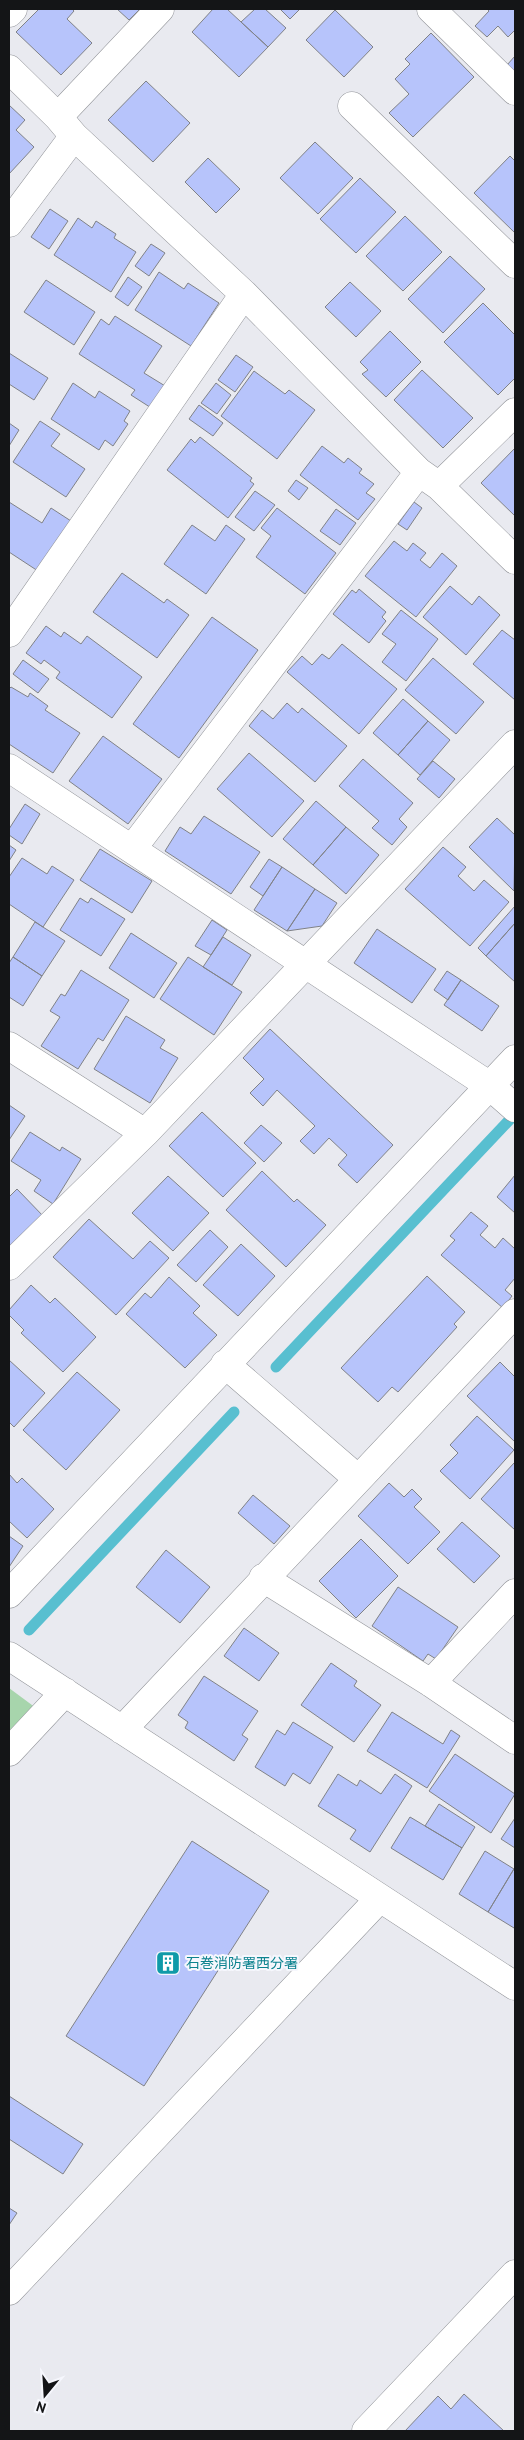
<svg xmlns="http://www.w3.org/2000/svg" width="524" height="2440" viewBox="0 0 524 2440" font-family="'PT Sans','Noto Sans JP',sans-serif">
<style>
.green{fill:#a7d5ac}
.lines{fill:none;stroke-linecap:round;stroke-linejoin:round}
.stream{stroke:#58bfd0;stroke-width:11}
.building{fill:#b7c4fb;stroke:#808287}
.minor-casing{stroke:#93959a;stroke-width:29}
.minor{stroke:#fff;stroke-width:28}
.labels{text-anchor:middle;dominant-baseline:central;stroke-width:4;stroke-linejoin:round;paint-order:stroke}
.culture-label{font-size:14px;fill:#0d838f;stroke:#f6f7fd;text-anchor:start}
</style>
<rect width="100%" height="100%" fill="#e9eaf0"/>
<path class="green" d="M9 1688 36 1708 9 1736Z"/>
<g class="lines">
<path class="stream" d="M276 1367 515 1114
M29 1630 234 1412"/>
</g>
<path class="building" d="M39 9H72L74 11 67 19 92 43 61 75 16 32Z
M117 9H140L129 20Z
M213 9H227L268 47 239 77 192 32Z
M255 9H265L286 28 268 47 241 22Z
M280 9H300L290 19Z
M487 9H515V30L508 37 498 26 487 37 475 26 489 11Z
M335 10 373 47 344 77 306 40Z
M431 33 474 77 413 137 389 113 409 94 395 79 410 64 405 59Z
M515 56V73L507 65Z
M146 81 190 123 153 162 108 120Z
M9 105 25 120 16 130 34 147 9 174Z
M315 142 353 178 318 214 280 178Z
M510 156 515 161V233L474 193Z
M208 158 240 189 216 213 185 182Z
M360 178 396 212 356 253 320 219Z
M50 209 68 221 49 249 31 237Z
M405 216 442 252 403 291 366 256Z
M78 218 92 228 96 221 116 234 114 238 136 252 111 292 54 255Z
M151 244 165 253 149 276 135 266Z
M450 256 485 289 443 333 408 299Z
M159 272 184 289 188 283 219 303 191 346 135 310Z
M128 277 142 287 128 306 115 297Z
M46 280 95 312 74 345 24 312Z
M350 282 381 311 356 337 325 307Z
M483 303 515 335V378L498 395 444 342Z
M115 316 162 346 144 373 170 389 156 411 131 395 135 390 79 354 101 319 109 325Z
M390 331 421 362 386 397 362 374 368 370 360 362Z
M9 353 48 378 34 400 9 384Z
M236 355 253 367 235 392 218 380Z
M422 370 473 418 443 448 394 400Z
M254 371 285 394 289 390 315 410 277 459 221 416Z
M73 383 95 398 99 391 130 411 124 421 128 424 113 446 105 440 99 450 51 419Z
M216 383 231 395 217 414 201 403Z
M199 405 223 423 213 436 189 419Z
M40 421 60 434 51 446 85 469 66 497 13 462Z
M9 423 19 430 9 446Z
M200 437 252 478 250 481 254 484 228 518 167 470 191 439 195 443Z
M322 446 344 463 348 458 362 469 359 473 374 484 366 493 375 499 358 520 300 475Z
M515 448V516L481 483Z
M296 480 308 488 299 500 288 491Z
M255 491 275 505 254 531 235 517Z
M9 502 42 523 51 508 71 521 38 571 9 552Z
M414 502 422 508 407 530 398 524Z
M277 508 336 553 305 594 256 557 271 536 261 528Z
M336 509 356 523 340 545 320 531Z
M192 525 215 541 226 525 245 539 206 594 164 564Z
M394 541 407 551 413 543 426 553 420 560 430 568 442 553 457 566 416 617 365 576Z
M122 573 164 603 167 599 189 615 157 658 93 612Z
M450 586 472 605 479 596 500 615 466 655 423 617Z
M359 589 386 612 382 617 386 621 369 643 333 614 352 590 356 593Z
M401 610 438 639 406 681 382 662 396 644 382 634Z
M212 617 258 650 179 758 133 724Z
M46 626 61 637 64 632 81 644 87 636 142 677 112 718 56 678 60 672 44 660 41 664 26 653Z
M502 630 515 640V700L473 664Z
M342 644 397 689 359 734 287 672 302 656 312 665 322 654 329 659Z
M433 658 484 702 456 734 405 690Z
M23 660 49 679 38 693 13 674Z
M11 687 28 697 30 693 48 706 45 710 80 733 53 773 9 744V689Z
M403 699 428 721 398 755 373 733Z
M287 703 298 713 302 708 347 746 315 782 249 726 262 710 273 719Z
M428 721 450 740 420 775 398 755Z
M103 736 162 779 128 824 69 781Z
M249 753 304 801 272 837 217 789Z
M363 759 413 803 399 819 407 827 392 845 372 828 379 821 339 786Z
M433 761 455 779 439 798 417 779Z
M316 801 346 827 313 865 283 839Z
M25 804 40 814 22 844 9 835V829Z
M204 816 260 852 231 894 165 851 180 827 191 834Z
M497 818 515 835 514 891 469 847Z
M346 827 379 855 346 894 313 865Z
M9 845 16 850 9 861Z
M443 847 466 867 458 876 474 891 484 880 509 902 470 946 405 889Z
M100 849 152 881 132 913 80 880Z
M22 858 47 874 52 866 74 880 43 927 9 904V877Z
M269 859 282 867 263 896 250 887Z
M282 867 315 889 287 931 254 910Z
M315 889 337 903 322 926 287 931Z
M80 898 88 903 91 898 125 919 101 956 60 930Z
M515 906V923L486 956 478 948Z
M212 920 227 930 211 955 195 946Z
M35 922 65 941 42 976 13 957Z
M515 923V982L486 956Z
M377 929 436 969 412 1003 354 963Z
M131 933 177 963 154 998 109 968Z
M223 937 251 955 232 985 203 967Z
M13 957 42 976 23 1006 9 997V963Z
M188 957 242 992 214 1035 160 999Z
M81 970 129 1000 103 1041 98 1038 78 1069 41 1046 60 1017 50 1011 61 994 65 996Z
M447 971 461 980 448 1000 434 990Z
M461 980 499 1006 482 1031 444 1005Z
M126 1016 165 1040 160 1048 178 1058 150 1103 94 1069Z
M270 1029 393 1145 357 1183 338 1165 347 1155 329 1138 314 1154 300 1141 315 1126 277 1090 263 1106 250 1093 264 1079 243 1058Z
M9 1105 25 1116 9 1140Z
M202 1112 256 1163 223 1197 169 1146Z
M261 1125 282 1143 264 1162 244 1143Z
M30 1132 60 1151 62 1147 81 1159 53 1204 34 1191 41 1180 11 1161Z
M262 1171 294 1202 297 1199 326 1225 286 1267 226 1210Z
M515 1175V1213L497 1197Z
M168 1176 209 1213 173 1251 132 1213Z
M17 1189 45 1218 9 1252V1197Z
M471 1212 488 1226 480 1235 495 1248 503 1238 515 1249V1278L505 1290 512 1296 503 1308 441 1255 455 1240 450 1236Z
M89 1219 133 1259 150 1241 169 1258 116 1315 53 1257Z
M210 1230 228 1247 196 1282 177 1265Z
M241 1244 275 1276 238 1316 203 1285Z
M427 1276 465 1312 454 1324 457 1327 398 1392 392 1387 378 1402 341 1368Z
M169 1277 200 1306 193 1313 217 1335 185 1368 126 1314 145 1293 151 1298Z
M31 1285 50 1303 55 1298 96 1337 63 1372 21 1333 24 1330 9 1315V1310Z
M9 1360 45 1393 14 1427 9 1422Z
M500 1362 515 1377V1442L467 1396Z
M77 1372 120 1410 66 1470 23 1430Z
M477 1416 514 1450 470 1499 440 1471 458 1453 450 1445Z
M514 1463 515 1464V1530L481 1499Z
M9 1474 17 1483 22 1478 54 1509 27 1538 9 1521Z
M389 1483 404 1497 412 1489 422 1499 414 1507 440 1532 408 1564 358 1516Z
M253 1495 290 1526 274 1544 238 1513Z
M462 1522 500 1556 474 1583 437 1549Z
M9 1536 23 1546 9 1567Z
M361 1539 398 1576 356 1618 319 1581Z
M166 1550 210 1587 180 1623 136 1587Z
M398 1587 458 1627 436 1659 428 1654 423 1661 372 1626Z
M244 1628 279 1653 259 1681 224 1656Z
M331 1663 357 1681 354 1686 381 1705 354 1742 301 1705Z
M204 1676 258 1711 242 1735 248 1739 234 1761 185 1728 188 1722 178 1715Z
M392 1712 443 1744 451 1730 460 1736 427 1788 367 1751Z
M293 1722 333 1747 310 1784 293 1773 285 1786 255 1767 277 1730 285 1735Z
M455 1754 515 1794 491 1833 429 1791Z
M338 1774 357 1786 360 1780 381 1794 395 1774 412 1786 370 1852 350 1839 356 1830 318 1806Z
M439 1804 475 1827 462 1848 425 1826Z
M410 1817 462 1848 443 1880 391 1848Z
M515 1818V1848L501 1839Z
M192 1841 269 1891 144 2086 66 2036Z
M485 1851 514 1869 488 1912 459 1894Z
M515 1867V1925L514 1928 488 1912Z
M9 2096 83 2144 63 2174 9 2139Z
M9 2208 17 2213 9 2225Z
M464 2394 504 2431H405L438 2396 451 2409Z"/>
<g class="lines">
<defs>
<path id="minor" d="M431 9 515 91
M9 13 13 9
M9 69 58 117 74 136 244 294 419 472 439 486 515 560
M352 106 515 264
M58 117 160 9
M9 223 74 136
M439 486 515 412
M9 633 244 294
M9 768 490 1086 515 1108
M132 849 419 472
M9 1046 145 1133
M9 1266 145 1133 515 744
M225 1364 357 1478
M263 1578 431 1683 515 1740
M9 1594 515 1059
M9 1656 515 1986
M431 1683 515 1593
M122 1730 515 1313
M9 1752 65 1692
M9 2291 380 1898
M366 2431 515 2274"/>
</defs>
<use href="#minor" class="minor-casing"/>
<use href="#minor" class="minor"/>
</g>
<defs>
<symbol id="building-square" viewBox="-11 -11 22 22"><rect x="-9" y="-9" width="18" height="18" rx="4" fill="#0f9aa8" stroke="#f6f7fd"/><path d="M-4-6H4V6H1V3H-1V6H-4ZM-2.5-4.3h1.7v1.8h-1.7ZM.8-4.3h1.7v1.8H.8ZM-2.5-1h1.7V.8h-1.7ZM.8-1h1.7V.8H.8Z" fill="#fff"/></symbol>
</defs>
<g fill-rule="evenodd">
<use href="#building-square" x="154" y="1949" width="28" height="28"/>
</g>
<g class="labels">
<g class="culture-label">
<text x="186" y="1963">石巻消防署西分署</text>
</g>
</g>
<rect width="524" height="2440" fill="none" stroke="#141517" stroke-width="20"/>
<g transform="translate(45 2395) rotate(198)" stroke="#f6f7fd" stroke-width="4" paint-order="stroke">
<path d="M0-4L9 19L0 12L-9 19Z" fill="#141517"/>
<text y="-8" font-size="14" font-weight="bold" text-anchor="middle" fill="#141517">N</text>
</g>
</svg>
